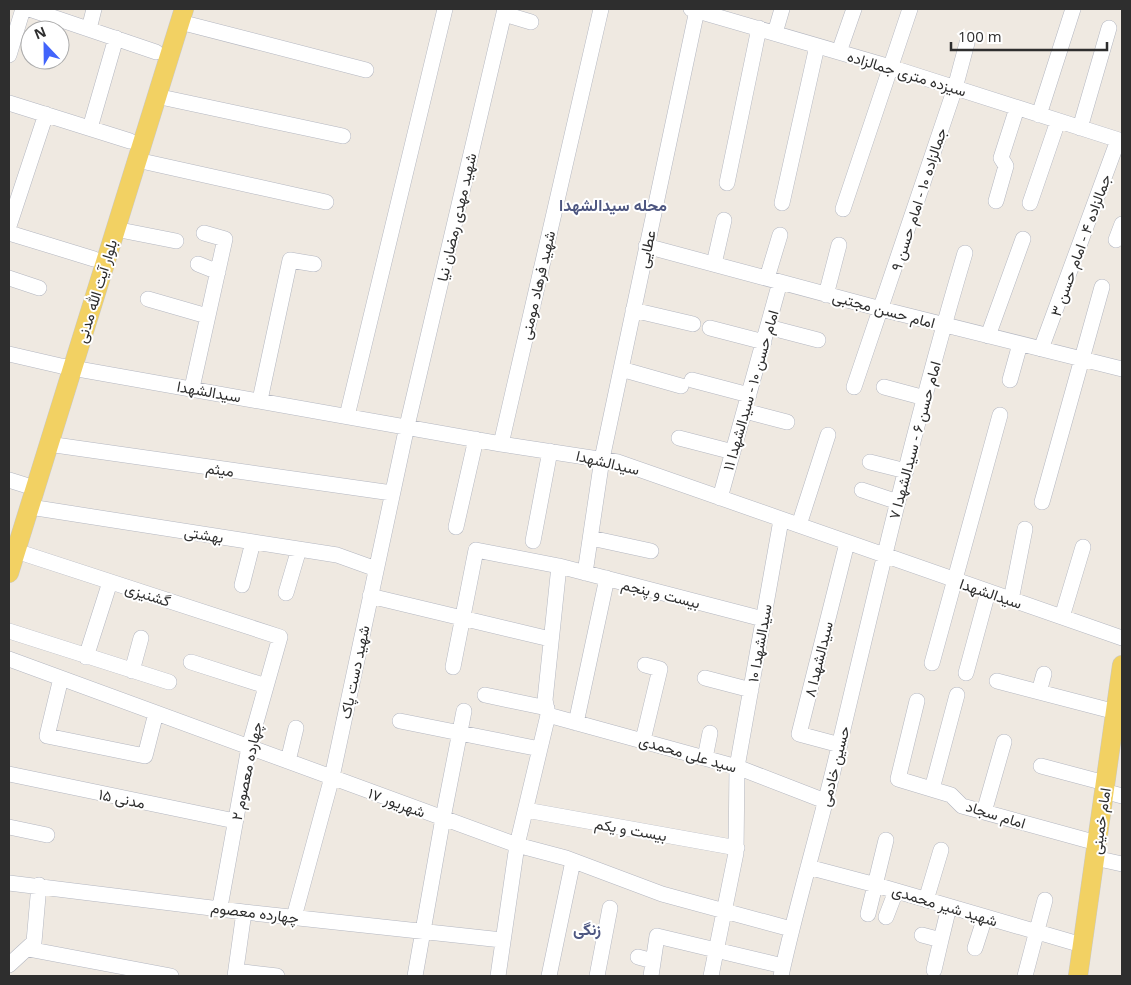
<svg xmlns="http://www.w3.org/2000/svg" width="1131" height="985" viewBox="0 0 1131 985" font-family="'Open Sans',Vazirmatn,sans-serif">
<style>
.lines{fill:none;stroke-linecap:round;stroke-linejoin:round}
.minor-casing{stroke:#b4b7c1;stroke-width:16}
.major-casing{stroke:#c9c9c9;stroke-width:20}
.minor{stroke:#fff;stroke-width:15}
.major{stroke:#f2d163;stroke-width:19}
.labels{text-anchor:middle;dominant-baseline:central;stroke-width:4;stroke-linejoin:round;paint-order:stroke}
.street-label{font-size:15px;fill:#2e2e2e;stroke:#fff}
.neighbourhood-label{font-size:16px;font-weight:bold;fill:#4d5680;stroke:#fff}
</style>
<rect width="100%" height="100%" fill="#efe9e1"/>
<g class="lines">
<defs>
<path id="minor" d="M29 9 156 52
M691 9 890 67 1122 141
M504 14 531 22
M180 22 366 70
M89 29 94 9
M775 33 782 9
M839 52 854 9
M9 55 23 9
M156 96 343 136
M9 103 130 141
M1039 115 1073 9
M90 128 116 38
M1080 128 1109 28
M137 160 326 202
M727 183 759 28
M996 201 1006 166 1001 158 1017 108
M782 203 817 46
M1030 203 1058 121
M843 209 910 9
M9 226 46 114
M115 229 176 241
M9 233 94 259
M1116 240 1122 224
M646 246 881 309 1122 369
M198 264 218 272
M714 264 724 220
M9 278 39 288
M767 278 780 235
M826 295 839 245
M148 299 207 316
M633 310 693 324
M768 327 818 340
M710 328 764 342
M988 336 1023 239
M1041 349 1118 140
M9 354 61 366 501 444 618 462 1122 638
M621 369 681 386
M692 380 749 395
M1010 380 1020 344
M854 387 955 88 967 43
M884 387 925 398
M192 388 225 239 204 233
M260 400 290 260 314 264
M745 411 787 422
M347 416 445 9
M679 438 733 452
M48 444 392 493
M501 444 601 9
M870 462 906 471
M9 480 25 485
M862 490 898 502
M720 498 780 282
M1042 502 1102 287
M30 507 337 555 376 569
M799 525 828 435
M456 527 476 439
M591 538 651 551
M533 541 550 451
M16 551 280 637 249 747 220 907
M585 573 602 459 697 10
M242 585 253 542
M286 593 299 549
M370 596 550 639
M1011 600 1025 529
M1062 617 1083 547
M9 631 169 682
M86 657 110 582
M9 659 517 845 566 858 662 894 791 929
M191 662 266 686
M932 663 1000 415
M453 667 476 550 559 566 763 619
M132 671 141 638
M966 673 988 592
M61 678 47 736 145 756 156 713
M705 678 751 690
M997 681 1116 712
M1039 692 1044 674
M485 695 547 708
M917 701 898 779 951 795 962 806 1097 843
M548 715 737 767 825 801
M400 721 540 749
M576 723 607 578
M643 740 660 669 645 665
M840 745 799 734 847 543
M705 758 710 733
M288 761 296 728
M1041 766 1105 783
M9 774 235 821
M932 789 957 695
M1104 791 1122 796
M526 810 737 848
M984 812 1004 742
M9 827 47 835
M1095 858 1122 864
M808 867 876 885 1082 945
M9 883 244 912 502 940
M926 900 941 850
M868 914 886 840
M294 917 332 777 407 426 505 9
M886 917 896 891
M922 935 941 940 949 907
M975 948 985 917
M28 949 171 976
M638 957 653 961
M9 965 34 942 39 885
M934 970 941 940
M236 971 277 976
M235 976 244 912
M415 976 443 818 464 711
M498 976 517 845 548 715 545 700 559 566
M549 976 573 861
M597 976 610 908
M651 976 657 936 783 966
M711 976 736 853 737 767 781 520
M781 976C798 898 822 821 840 742 879 578 917 414 965 253
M1025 976 1045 900"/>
<path id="major" d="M9 573 184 9
M1078 976 1122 665"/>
</defs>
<use href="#minor" class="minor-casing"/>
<use href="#major" class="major-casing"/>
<use href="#minor" class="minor"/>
<use href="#major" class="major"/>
</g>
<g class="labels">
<g class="street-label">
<text transform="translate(907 73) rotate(17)">سیزده متری جمالزاده</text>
<text transform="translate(918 199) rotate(-72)">جمالزاده ۱۰ - امام حسن ۹</text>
<text transform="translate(456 217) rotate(-77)">شهید مهدی رمضان نیا</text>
<text transform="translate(1080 245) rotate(-70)">جمالزاده ۴ - امام حسن ۳</text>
<text transform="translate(646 249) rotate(-78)">عطایی</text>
<text transform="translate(537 285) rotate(-77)">شهید فرهاد مومنی</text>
<text transform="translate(96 291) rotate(-73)">بلوار آیت الله مدنی</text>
<text transform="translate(884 309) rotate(15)">امام حسن مجتبی</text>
<text transform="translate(750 390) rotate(-74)">امام حسن ۱۰ - سیدالشهدا ۱۱</text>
<text transform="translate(209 391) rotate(10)">سیدالشهدا</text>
<text transform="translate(914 440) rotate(-75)">امام حسن ۶ - سیدالشهدا ۷</text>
<text transform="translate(608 462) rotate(13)">سیدالشهدا</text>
<text transform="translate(220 469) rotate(8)">میثم</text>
<text transform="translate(204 534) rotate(9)">بهشتی</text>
<text transform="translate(661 593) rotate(14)">بیست و پنجم</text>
<text transform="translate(991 593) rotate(19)">سیدالشهدا</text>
<text transform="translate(148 594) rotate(18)">گشنیزی</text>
<text transform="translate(759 643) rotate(-80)">سیدالشهدا ۱۰</text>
<text transform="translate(818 659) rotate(-76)">سیدالشهدا ۸</text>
<text transform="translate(354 672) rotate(-78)">شهید دست پاک</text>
<text transform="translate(688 753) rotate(16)">سید علی محمدی</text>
<text transform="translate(834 766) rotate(-76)">حسین خادمی</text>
<text transform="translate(246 771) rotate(-78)">چهارده معصوم ۲</text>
<text transform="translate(122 798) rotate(12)">مدنی ۱۵</text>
<text transform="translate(397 802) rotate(20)">۱۷ شهریور</text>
<text transform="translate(996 814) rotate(17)">امام سجاد</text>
<text transform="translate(1100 821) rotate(-82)">امام خمینی</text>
<text transform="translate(631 829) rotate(10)">بیست و یکم</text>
<text transform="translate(945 905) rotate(17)">شهید شیر محمدی</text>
<text transform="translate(255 912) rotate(7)">چهارده معصوم</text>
</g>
<g class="neighbourhood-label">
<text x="613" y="205">محله سیدالشهدا</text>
<text x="587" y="929">زنگی</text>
</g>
</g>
<rect width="1131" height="985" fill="none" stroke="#2e2e2e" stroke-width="20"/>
<g transform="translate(45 45) rotate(338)"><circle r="24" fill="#ffffff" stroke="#ababab"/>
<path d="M0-4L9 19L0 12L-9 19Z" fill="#4264fb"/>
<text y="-8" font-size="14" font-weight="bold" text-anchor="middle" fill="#2e2e2e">N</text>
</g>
<path d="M951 42v8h156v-8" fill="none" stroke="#2e2e2e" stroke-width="2.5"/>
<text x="958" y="42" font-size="15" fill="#2e2e2e" stroke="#ffffff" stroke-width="4" paint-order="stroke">100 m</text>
</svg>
